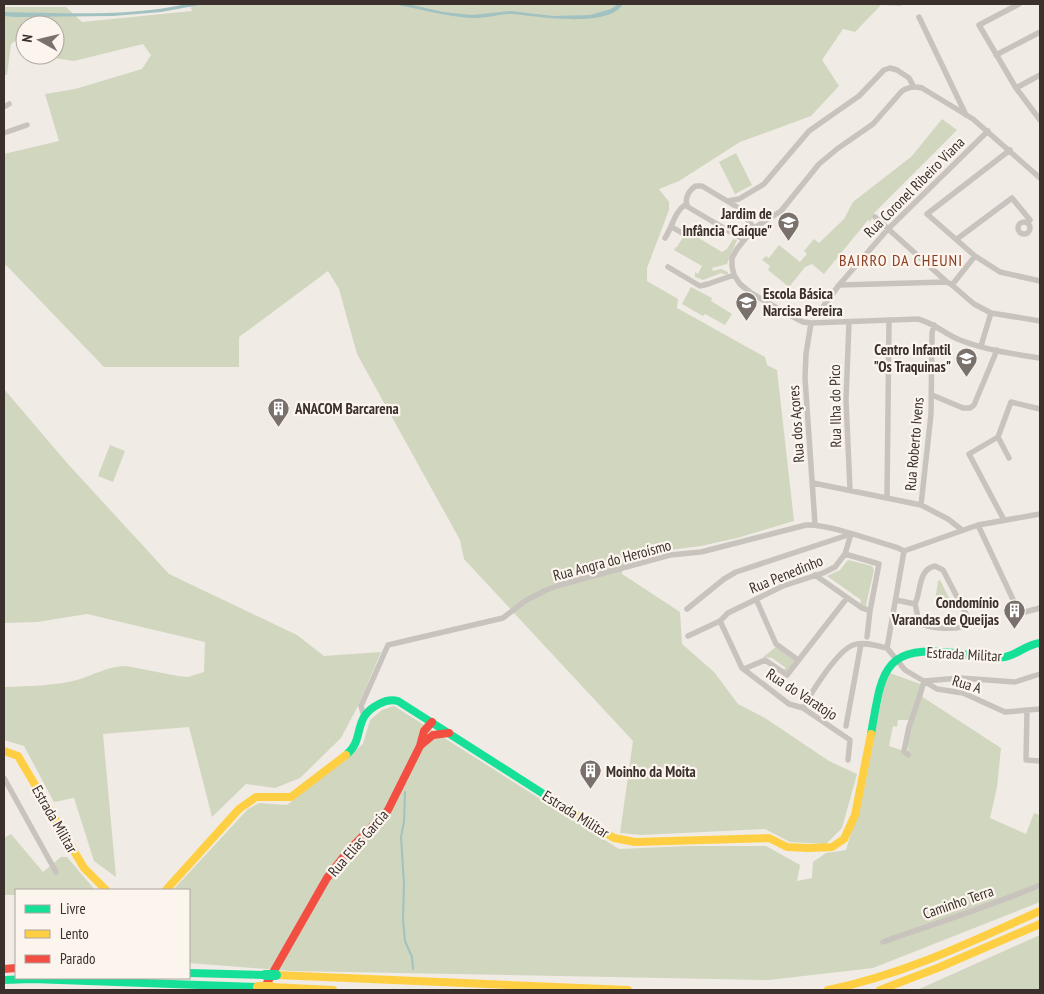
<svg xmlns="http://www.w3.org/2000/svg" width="1044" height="994" viewBox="0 0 1044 994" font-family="'PT Sans Narrow',sans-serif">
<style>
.green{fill:#d1d6bf;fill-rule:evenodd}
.water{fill:#a1c2c1}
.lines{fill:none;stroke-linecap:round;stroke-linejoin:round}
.stream{stroke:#a1c2c1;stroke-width:2}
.street{stroke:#c9c3be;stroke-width:5.5}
.fast{stroke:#16e098;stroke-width:8}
.slow{stroke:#ffcf43;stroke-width:8}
.jam{stroke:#f24e42;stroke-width:8}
.fast-bridge{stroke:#16e098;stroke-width:10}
.slow-bridge{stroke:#ffcf43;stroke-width:10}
.labels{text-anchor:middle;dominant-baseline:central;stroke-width:4.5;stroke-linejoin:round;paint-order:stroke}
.street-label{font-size:15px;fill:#3b302b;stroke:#fbf5ee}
.poi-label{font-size:15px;font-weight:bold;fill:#3b302b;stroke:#fbf5ee;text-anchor:end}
.neighbourhood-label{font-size:16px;letter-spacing:1px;fill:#8c3b22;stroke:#fbf5ee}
</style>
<rect width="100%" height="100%" fill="#f0ebe5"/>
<path class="green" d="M190 4H902L901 6 881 5 855 32 843 29 822 60 839 86 811 116 740 142 679 181 659 189 669 202V210L647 268V281L678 299 677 308 765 357 767 365 777 370 794 521 737 538 701 546 669 550 623 565 622 574 680 612 682 644 714 672 738 704 765 718 829 761 857 774 842 828 826 844 790 842 765 829 642 835 620 833 633 741 464 559 460 540 357 354 339 289 328 271 239 337V367H104L6 265 4 269V154L59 141 45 94 75 89 142 69 151 55 143 44 74 61 54 58 32 60 31 55H55V25H25V33L11 44 7 75H4V7H66L82 22 192 11Z
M942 119 957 130 875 212 870 222 868 220 824 274 812 264 805 267 789 287 768 270 770 266 762 260 766 256 769 258 779 245 800 262 807 254 804 251 814 239 819 243 844 219 853 202 912 156Z
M736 153 752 185 735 194 719 162Z
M687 231 722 252 727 249 733 239 737 240 727 264 712 268 713 271 721 269 728 272V274L726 275 721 273 703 280 695 277V272L698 274 702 266 674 250 676 247H677Z
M691 287 712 298 711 301 732 314 725 325 705 314 703 316 682 304Z
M4 389 67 463 169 574 297 635 324 656 381 652 359 704 341 738 300 778 275 788 246 784 212 817 189 727 103 734 116 877 94 861 74 798 54 802 24 746 4 740V687C29 686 53 686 77 680 94 675 108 666 126 666L178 676 188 677 204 672 205 642 87 614 37 622 4 623Z
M110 445 125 451 113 482 98 476Z
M848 560 872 566 874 570 866 605 867 606 865 608 860 605 861 600 827 576 840 570Z
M940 580 955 610H937L934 607 938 581Z
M776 647 795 661 786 672 783 670 786 668 772 658 763 657Z
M887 672 923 685 921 695 924 698 1001 748 997 787 990 818 1026 834 1034 813 1040 815V902L873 968 769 980 291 971 189 963V890H173L248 809 259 803 287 805 363 744 370 720 382 710 394 706 619 849 688 846H766L800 865 797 881 812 878 813 862 826 853 846 850 863 793ZM898 720H912L908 732V754L904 751 889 746 893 726 897 727Z
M11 834 43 872 61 857H67L95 890H16V895H4V838Z
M1040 935V990H917Z"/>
<path class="water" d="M187 4H205L161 12 113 16 15 17 4 16V12C65 13 127 17 187 4Z
M394 4H408L443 12 472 15 510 11 553 16 590 15 611 9 618 4H623C608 29 537 16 512 14 498 14 484 19 470 18 445 16 419 9 394 4Z"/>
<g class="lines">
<path class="stream" d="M405 792 404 822 401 837 404 884 403 920 405 941 412 957 413 969"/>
<path class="street" d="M1019 4 979 25 1016 88 1040 120
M919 17 966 115
M996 55 1040 32
M1016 88 1040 75
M4 107 9 104
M4 133 27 125
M1010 150 927 214 975 256 1000 272 1040 281
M1040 178 973 119 922 88C915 86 908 87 902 91L873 124 837 149 819 164 781 211 754 228 737 249 732 258V266L734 275 740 284 751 293 784 312 803 322 811 323 918 319C934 323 945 334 960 340 985 350 1014 354 1040 358
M728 201 739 199 764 184 809 131 859 96 884 70 890 68 897 70 909 78 914 87
M875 217 947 282
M1018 228a6 6 0 1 1 12 0a6 6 0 1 1-12 0Z
M672 227 682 233
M665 238C673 226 674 212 686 204
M957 239 1012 198 1030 220 1027 223
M744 240 688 207C683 199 690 189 696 186H702L737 207 754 228
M975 256 952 285 947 282 839 285 888 229 988 131
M668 267 700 286 708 284 734 275
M952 285 974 304 991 313 1040 321
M817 315 839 285
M849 322 846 400 850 490
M811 323 806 354 805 378 815 524
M981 346 991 313
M932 395 963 408H970L974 405 997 350
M998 437 1009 458
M813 483 921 505 948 519 962 530
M887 497 889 320
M921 505 931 414 932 333 934 325
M1004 520 969 454 998 437 1011 402 1040 409
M978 525 1018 610 1025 612 1040 608
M904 551 887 648 905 670 937 689 963 693 1005 712 1040 709
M935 566 943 570 967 616 966 623 961 627C953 629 927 629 921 623 917 619 917 610 915 604 921 592 918 569 935 566Z
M815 575 862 608 870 611 879 564 845 554
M756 599 776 644 798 660
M896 600 915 604
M687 609 724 579 736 572 851 534
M720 621 742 668 789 704 803 708 850 740 848 760
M688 636 720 621 728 613 783 586 823 573 835 567 845 554 851 534
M867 637 870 611
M744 669 765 660 787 675 847 598
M803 708C811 693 837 651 853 645 863 641 877 646 887 648
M1027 710 1026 760 1040 761
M364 716 361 706 388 645 503 618 525 601 546 590 560 585 670 555 701 552 806 525C830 524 873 541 898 548L904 551 978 525 1040 514
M846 726 861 644
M908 755 904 751 909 727 920 695 924 681 960 678 1015 682 1040 674
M4 778 56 872
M883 942C936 923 989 907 1040 885"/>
<path class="fast" d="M871 734C882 673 881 644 955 653 971 655 989 659 1005 657 1017 655 1027 644 1040 643
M346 755C366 739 351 718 379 704 386 700 391 699 398 701L578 816
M189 973 265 975
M4 980 32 979 258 987"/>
<path class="slow" d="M4 751 18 756 84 868 106 890
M578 816 614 838 635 842 769 838 787 847 809 848 832 847 844 839 855 815 871 734
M166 890 239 809 256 797H291L346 755
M276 975 628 990
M271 987 333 990
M828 990C903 975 971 942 1040 911
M880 990 940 967 1040 924"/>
<path class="jam" d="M421 745 433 735 449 733
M4 969 16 968
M263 990 327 878 348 851 388 810 420 746 424 731 432 722"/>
<path class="fast-bridge" d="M265 975H276"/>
<path class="slow-bridge" d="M258 987H271"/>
</g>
<defs>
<symbol id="school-pin" viewBox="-11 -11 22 30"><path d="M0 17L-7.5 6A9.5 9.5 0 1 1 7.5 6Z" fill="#7a716c" stroke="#fbf5ee"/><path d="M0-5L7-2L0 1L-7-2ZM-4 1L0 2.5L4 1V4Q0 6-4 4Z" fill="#fff"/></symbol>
<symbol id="building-pin" viewBox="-11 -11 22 30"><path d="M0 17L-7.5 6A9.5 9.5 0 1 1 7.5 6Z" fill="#7a716c" stroke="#fbf5ee"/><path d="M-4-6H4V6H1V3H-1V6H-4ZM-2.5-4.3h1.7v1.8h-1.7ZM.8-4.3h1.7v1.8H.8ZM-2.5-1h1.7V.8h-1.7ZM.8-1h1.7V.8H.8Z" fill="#fff"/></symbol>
</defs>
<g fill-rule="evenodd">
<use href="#school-pin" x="776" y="210" width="25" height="34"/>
<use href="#school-pin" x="734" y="290" width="25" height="34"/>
<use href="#school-pin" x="954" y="346" width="25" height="34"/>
<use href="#building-pin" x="266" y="396" width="25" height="34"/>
<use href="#building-pin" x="1002" y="598" width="25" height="34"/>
<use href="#building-pin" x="578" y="758" width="25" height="34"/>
</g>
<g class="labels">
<g class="street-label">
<text transform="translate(914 187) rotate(-45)">Rua Coronel Ribeiro Viana</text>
<text transform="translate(835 406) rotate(-91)">Rua Ilha do Pico</text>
<text transform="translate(796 424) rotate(-94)">Rua dos Açores</text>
<text transform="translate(914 444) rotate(-85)">Rua Roberto Ivens</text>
<text transform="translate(612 560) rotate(-15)">Rua Angra do Heroísmo</text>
<text transform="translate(786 574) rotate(-22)">Rua Penedinho</text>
<text transform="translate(964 654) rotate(3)">Estrada Militar</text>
<text transform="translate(967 684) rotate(17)">Rua A</text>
<text transform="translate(802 694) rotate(33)">Rua do Varatojo</text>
<text transform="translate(576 814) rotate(32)">Estrada Militar</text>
<text transform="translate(55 819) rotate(60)">Estrada Militar</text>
<text transform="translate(358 843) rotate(-49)">Rua Elias Garcia</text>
<text transform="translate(958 902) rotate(-19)">Caminho Terra</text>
</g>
<g class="poi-label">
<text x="772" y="213">Jardim de<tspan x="772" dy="17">Infância "Caíque"</tspan></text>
<text x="763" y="293" text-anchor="start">Escola Básica<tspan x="763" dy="17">Narcisa Pereira</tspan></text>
<text x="951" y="349">Centro Infantil<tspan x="951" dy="17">"Os Traquinas"</tspan></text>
<text x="295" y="408" text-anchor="start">ANACOM Barcarena</text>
<text x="999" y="602">Condomínio<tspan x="999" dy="17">Varandas de Queijas</tspan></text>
<text x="606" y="771" text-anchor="start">Moinho da Moita</text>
</g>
<g class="neighbourhood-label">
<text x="901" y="260">BAIRRO DA CHEUNI</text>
</g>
</g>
<rect width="1044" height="994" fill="none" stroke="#3b302b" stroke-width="10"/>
<rect x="15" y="889" width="175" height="90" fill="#fbf5ee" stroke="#aea6a0"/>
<rect x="25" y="905" width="25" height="8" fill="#16e098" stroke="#aea6a0"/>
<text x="60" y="914" font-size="15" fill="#3b302b">Livre</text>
<rect x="25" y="930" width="25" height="8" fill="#ffcf43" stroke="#aea6a0"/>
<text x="60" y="939" font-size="15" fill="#3b302b">Lento</text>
<rect x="25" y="955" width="25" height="8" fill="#f24e42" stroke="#aea6a0"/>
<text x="60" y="964" font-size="15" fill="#3b302b">Parado</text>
<g transform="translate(40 40) rotate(278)"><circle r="24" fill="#fbf5ee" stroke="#aea6a0"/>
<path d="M0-4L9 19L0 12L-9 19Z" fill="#7a716c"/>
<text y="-8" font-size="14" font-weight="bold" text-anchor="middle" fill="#3b302b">N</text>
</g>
</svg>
